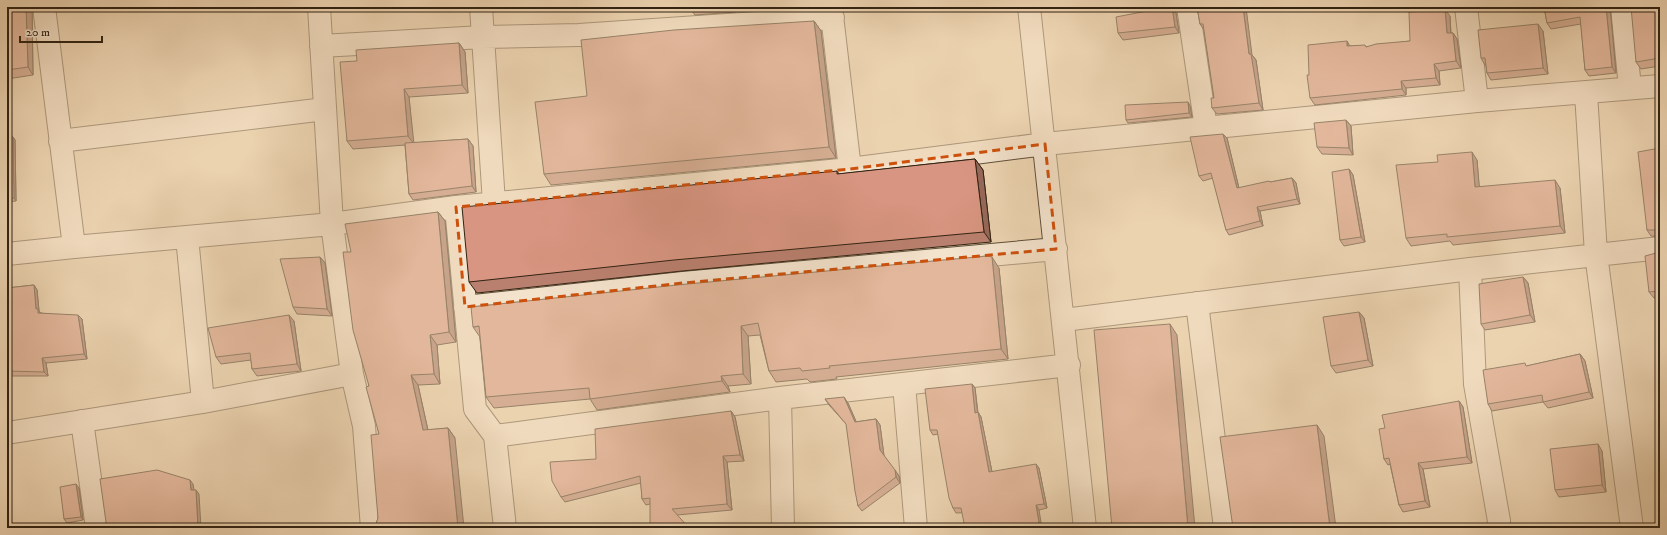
<svg xmlns="http://www.w3.org/2000/svg" width="1667" height="535" viewBox="0 0 1667 535" font-family="'IM FELL DW Pica',serif">
<style>
.lines{fill:none;stroke-linecap:round;stroke-linejoin:round}
.minor-casing{stroke:#604f3a;stroke-width:24}
.minor{stroke:#f3e2cc;stroke-width:22}
.wall{fill:#ba806f;stroke:#312313}
.shaded-wall{fill:#97685a;stroke:#312313}
.building{fill:#d89581;stroke:#312313}
.marked{fill:none;stroke:#cd510d;stroke-width:3;stroke-dasharray:8 5;stroke-linejoin:round}
</style>
<rect width="100%" height="100%" fill="#ecd3b0"/>
<filter id="stains"><feTurbulence type="fractalNoise" baseFrequency=".005" numOctaves="4"/><feColorMatrix values="0 0 0 0 .2 0 0 0 0 .09 0 0 0 0 .02 0 0 0 .5 -.17"/></filter>
<radialGradient id="worn" r=".72"><stop offset=".6" stop-color="#630" stop-opacity="0"/><stop offset="1" stop-color="#630" stop-opacity=".3"/></radialGradient>
<g class="lines">
<defs>
<path id="minor" d="M44 7 74 247
M319 7 332 224 352 374 364 426 372 528
M481 7 494 203
M831 7 850 169
M1029 7 1085 528
M1188 7 1206 128
M1466 7 1477 101
M1622 7 1630 88
M321 46 483 37 579 35 833 18
M1586 93 1596 254 1632 528
M60 141 325 109
M456 207 475 409 495 436 505 528
M187 237 203 402
M7 254 74 247 332 224 456 207 850 169 1045 144 1477 101 1660 86
M1470 269 1475 384 1499 521 1498 528
M1197 303 1225 528
M465 307 683 283 1056 249
M1064 320 1470 269 1660 248
M904 384 916 528
M780 398 783 528
M82 421 97 528
M7 433 203 402 352 374
M495 436 780 398 1069 365"/>
</defs>
<use href="#minor" class="minor-casing"/>
<use href="#minor" class="minor"/>
</g>
<path class="wall" d="M7 7H32L33 75 7 79Z
M689 7H736V12L695 15Z
M776 7H810L777 9Z
M1197 7 1252 55 1256 60 1263 110 1217 114 1212 108 1214 98 1204 30 1200 24Z
M1544 7H1610L1616 73 1589 76 1585 70 1581 24 1551 29 1547 23Z
M1660 7V66L1641 69 1636 62Z
M1176 13 1179 33 1123 40 1118 33Z
M1450 16 1451 33H1453L1457 39 1461 68 1439 71 1440 85 1406 88V95L1315 105 1310 98 1350 46 1366 47 1410 41Z
M814 21 821 31 836 158 551 185 544 174 587 96Z
M1543 31 1548 74 1491 80 1487 73 1486 65H1485L1481 58Z
M459 43 465 52 468 93 409 97 413 143 468 139 473 146 476 192 413 200 409 194 405 145 353 149 347 141 357 61Z
M1188 102 1190 106 1192 117 1128 123 1126 120Z
M1346 120 1351 126 1353 155 1322 154 1317 147Z
M7 137H13L15 140 16 201 7 202Z
M1227 138 1239 188 1292 178 1296 183 1300 204 1260 211 1263 226 1229 235 1226 230 1213 178 1203 181 1199 176Z
M1660 148V237L1651 236 1647 230Z
M975 159 983 170 991 242 682 271 477 293 469 282 837 171 839 174Z
M1477 160 1479 187 1560 188 1565 233 1453 245 1450 241 1411 246 1406 238Z
M1349 169 1353 175 1365 242 1344 246 1340 240Z
M438 212 445 221 456 342 437 345 440 384 418 385 428 430 448 428 455 438 376 524 378 518 379 434 369 386 351 252Z
M1660 252V298H1654L1649 292Z
M320 257 325 263 332 316 297 314 293 307Z
M999 268 1008 359 836 377 837 379 810 382 807 379 776 382 769 371 760 335 748 336 751 384 728 386 730 392 597 410 590 399 494 408 486 397 480 337 473 327Z
M1523 277 1528 283 1535 322 1485 330 1481 324Z
M34 285 37 290 39 311 41 313 82 319 87 359 46 363 48 376H7V288Z
M1359 312 1364 318 1373 366 1336 373 1331 366Z
M294 321 301 371 257 376 252 369 251 360 221 364 216 357Z
M1580 354 1585 361 1593 398 1548 408 1543 402 1492 411 1488 404 1527 366Z
M972 384 975 388 978 412 981 417 992 472 1039 468 1047 508 1039 510 956 513 953 508 938 434 933 435 930 430Z
M825 399 848 403 856 422 876 419 880 425 884 456 899 476 900 483 862 511 858 506 847 425 829 405Z
M1459 401 1463 407 1472 463 1423 469 1430 507 1403 512 1399 505 1390 464 1388 465 1384 459 1385 428Z
M731 411 735 417 744 461 727 462 732 510 677 515 650 504 646 505 642 499 641 483 565 502 561 497 596 459Z
M1602 451 1606 492 1559 497 1555 490Z
M79 488 83 520 67 523 64 519Z"/>
<path class="shaded-wall" d="M26 7H32L33 75 28 67Z
M733 7H736V12Z
M1172 7 1176 13 1179 33 1175 27Z
M1243 7H1246L1252 55 1256 60 1263 110 1259 103 1249 54Z
M1606 7H1610L1616 73 1612 67Z
M1445 9 1450 16 1451 40 1447 33Z
M814 21 821 31 836 158 829 147Z
M1538 24 1543 31 1548 74 1543 68Z
M1453 33 1457 39 1461 68 1456 61Z
M1347 41 1351 48 1347 46Z
M459 43 465 52 468 93 462 85Z
M1434 64 1439 71 1440 85 1436 78Z
M1401 81 1406 88V95L1402 89Z
M404 89 409 97 414 144 408 136Z
M1188 102 1190 106 1192 117 1189 113Z
M1346 120 1351 126 1353 155 1349 148Z
M1223 134 1227 138 1240 193 1237 188Z
M13 137 15 140 16 201 14 198Z
M468 139 473 146 476 192 472 186Z
M1472 152 1477 160 1480 194 1475 187Z
M975 159 983 170 991 242 984 232Z
M1349 169 1353 175 1365 242 1361 237Z
M1292 178 1296 183 1300 204 1297 199Z
M1555 180 1560 188 1565 233 1560 226Z
M1257 207 1260 211 1263 226 1260 221Z
M438 212 445 221 456 342 449 332Z
M320 257 325 263 332 316 327 309Z
M992 257 999 268 1008 359 1001 349Z
M1523 277 1528 283 1535 322 1530 315Z
M34 285 37 290 39 311 41 314 38 313 36 309Z
M1359 312 1364 318 1373 366 1368 360Z
M78 315 82 319 87 359 84 354Z
M289 315 294 321 301 371 297 364Z
M1170 324 1177 335 1195 528H1188Z
M741 326 748 336 751 384 743 374Z
M430 335 437 345 440 384 434 374Z
M1580 354 1585 361 1593 398 1589 392Z
M42 358 46 363 48 376 44 372Z
M411 375 418 385 430 440 423 430Z
M721 376 728 386 730 392 722 381Z
M972 384 975 388 978 417 975 413Z
M844 397 848 403 859 428 855 422Z
M1459 401 1463 407 1472 463 1467 457Z
M731 411 735 417 744 461 740 455Z
M978 412 981 417 993 477 989 472Z
M876 419 880 425 884 456 880 450Z
M1317 425 1324 436 1336 528H1330Z
M448 428 455 438 464 528H458Z
M1598 444 1602 451 1606 492 1602 485Z
M723 456 727 462 732 510 727 504Z
M1418 463 1423 469 1430 507 1425 501Z
M1036 464 1039 468 1047 508 1044 504Z
M895 470 899 476 900 483 896 477Z
M190 480 193 484 195 495 191 490Z
M76 484 79 488 83 520 81 517Z
M196 490 199 494 201 528H198Z
M1036 505 1039 510 1042 528H1040Z"/>
<path class="building" d="M7 7H26L28 67 7 70Z
M1168 7H1172L1175 27 1118 33 1116 17Z
M1197 7H1243L1249 54H1251L1259 103 1212 108 1211 98H1214L1203 24H1200Z
M1544 7H1606L1612 67 1585 70 1580 17 1547 23Z
M1631 7H1660V58L1636 62Z
M1445 9 1447 33H1453L1456 61 1434 64 1436 78 1401 81 1402 89 1310 98 1307 75H1309L1308 45 1347 41V46L1365 45 1366 47 1376 44 1410 41 1409 12Z
M814 21 829 147 544 174 535 102 587 96 581 40 674 30Z
M1538 24 1543 68 1487 73 1485 58H1481L1478 30Z
M459 43 462 85 404 89 408 136 347 141 340 62 357 61 356 50Z
M1188 102 1189 113 1126 120 1125 105Z
M1346 120 1349 148 1317 147 1314 123Z
M1223 134 1237 188 1269 181 1270 182 1292 178 1297 199 1257 207 1260 221 1226 230 1211 173 1199 176 1190 137Z
M7 137H13L14 198 7 199Z
M468 139 472 186 409 194 405 143Z
M1660 148V230H1647L1638 152Z
M1472 152 1475 187 1555 180 1560 226 1447 237V234L1406 238 1396 165 1438 162 1437 155Z
M975 159 984 232 674 260 469 282 462 207 837 171V174Z
M1349 169 1361 237 1340 240 1332 172Z
M438 212 449 332 430 335 434 374 411 375 423 430 448 428 458 528H371L376 524 378 518 371 435 379 434 366 387 369 386 353 330 343 252H351L345 224Z
M1660 252V291L1649 292 1645 256Z
M987 256 992 257 1001 349 829 366 830 368 802 371 800 368 769 371 758 323 741 326 743 374 721 376 722 381 590 399 589 388 486 397 479 326 473 327 471 307 677 285Z
M320 257 327 309 293 307 280 259Z
M1523 277 1530 315 1481 324 1479 284Z
M34 285 36 309H38V313L78 315 84 354 42 358 44 372 7 371V288Z
M1359 312 1368 360 1331 366 1323 317Z
M289 315 297 364 252 369 250 353 216 357 208 328Z
M1170 324 1188 528H1112L1094 330Z
M1580 354 1589 392 1543 402 1542 395 1488 404 1483 370 1525 363 1526 366Z
M972 384 975 413 978 412 989 472 1036 464 1044 504 1036 505 1040 528H965L961 508H953L949 498 937 430H930L925 389Z
M844 397 855 422 876 419 880 450 895 470 896 477 858 506 855 491 846 424 825 399Z
M1459 401 1467 457 1418 463 1425 501 1399 505 1389 458 1384 459 1379 429 1385 428 1382 415Z
M731 411 740 455 723 456 727 504 672 509 689 528H650V498L642 499 640 476 561 497 552 481 550 462 596 459 595 429Z
M1317 425 1330 528H1233L1220 437Z
M1598 444 1602 485 1555 490 1550 449Z
M157 470 190 480 191 490H196L198 528H105L106 522 100 479Z
M76 484 81 517 64 519 60 487Z"/>
<path d="M0 0H1667V535H0ZM1045 144 1056 249 683 283 465 307 456 207 850 169Z" fill="#ecd3b0" fill-opacity=".55" fill-rule="evenodd"/>
<path class="marked" d="M1045 144 1056 249 683 283 465 307 456 207 850 169Z"/>
<rect width="1667" height="535" fill="none" stroke="#ecd3b0" stroke-width="24"/>
<rect x="8" y="8" width="1651" height="519" fill="none" stroke="#312313" stroke-width="2"/>
<rect x="12" y="12" width="1643" height="511" fill="none" stroke="#312313"/>
<path d="M20 36v6h82v-6" fill="none" stroke="#312313" stroke-width="2"/>
<text x="26" y="36" font-size="12" fill="#312313" stroke="#f3e2cc" stroke-width="3" paint-order="stroke">20 m</text>
<rect width="100%" height="100%" filter="url(#stains)"/>
<rect width="100%" height="100%" fill="url(#worn)"/>
</svg>
